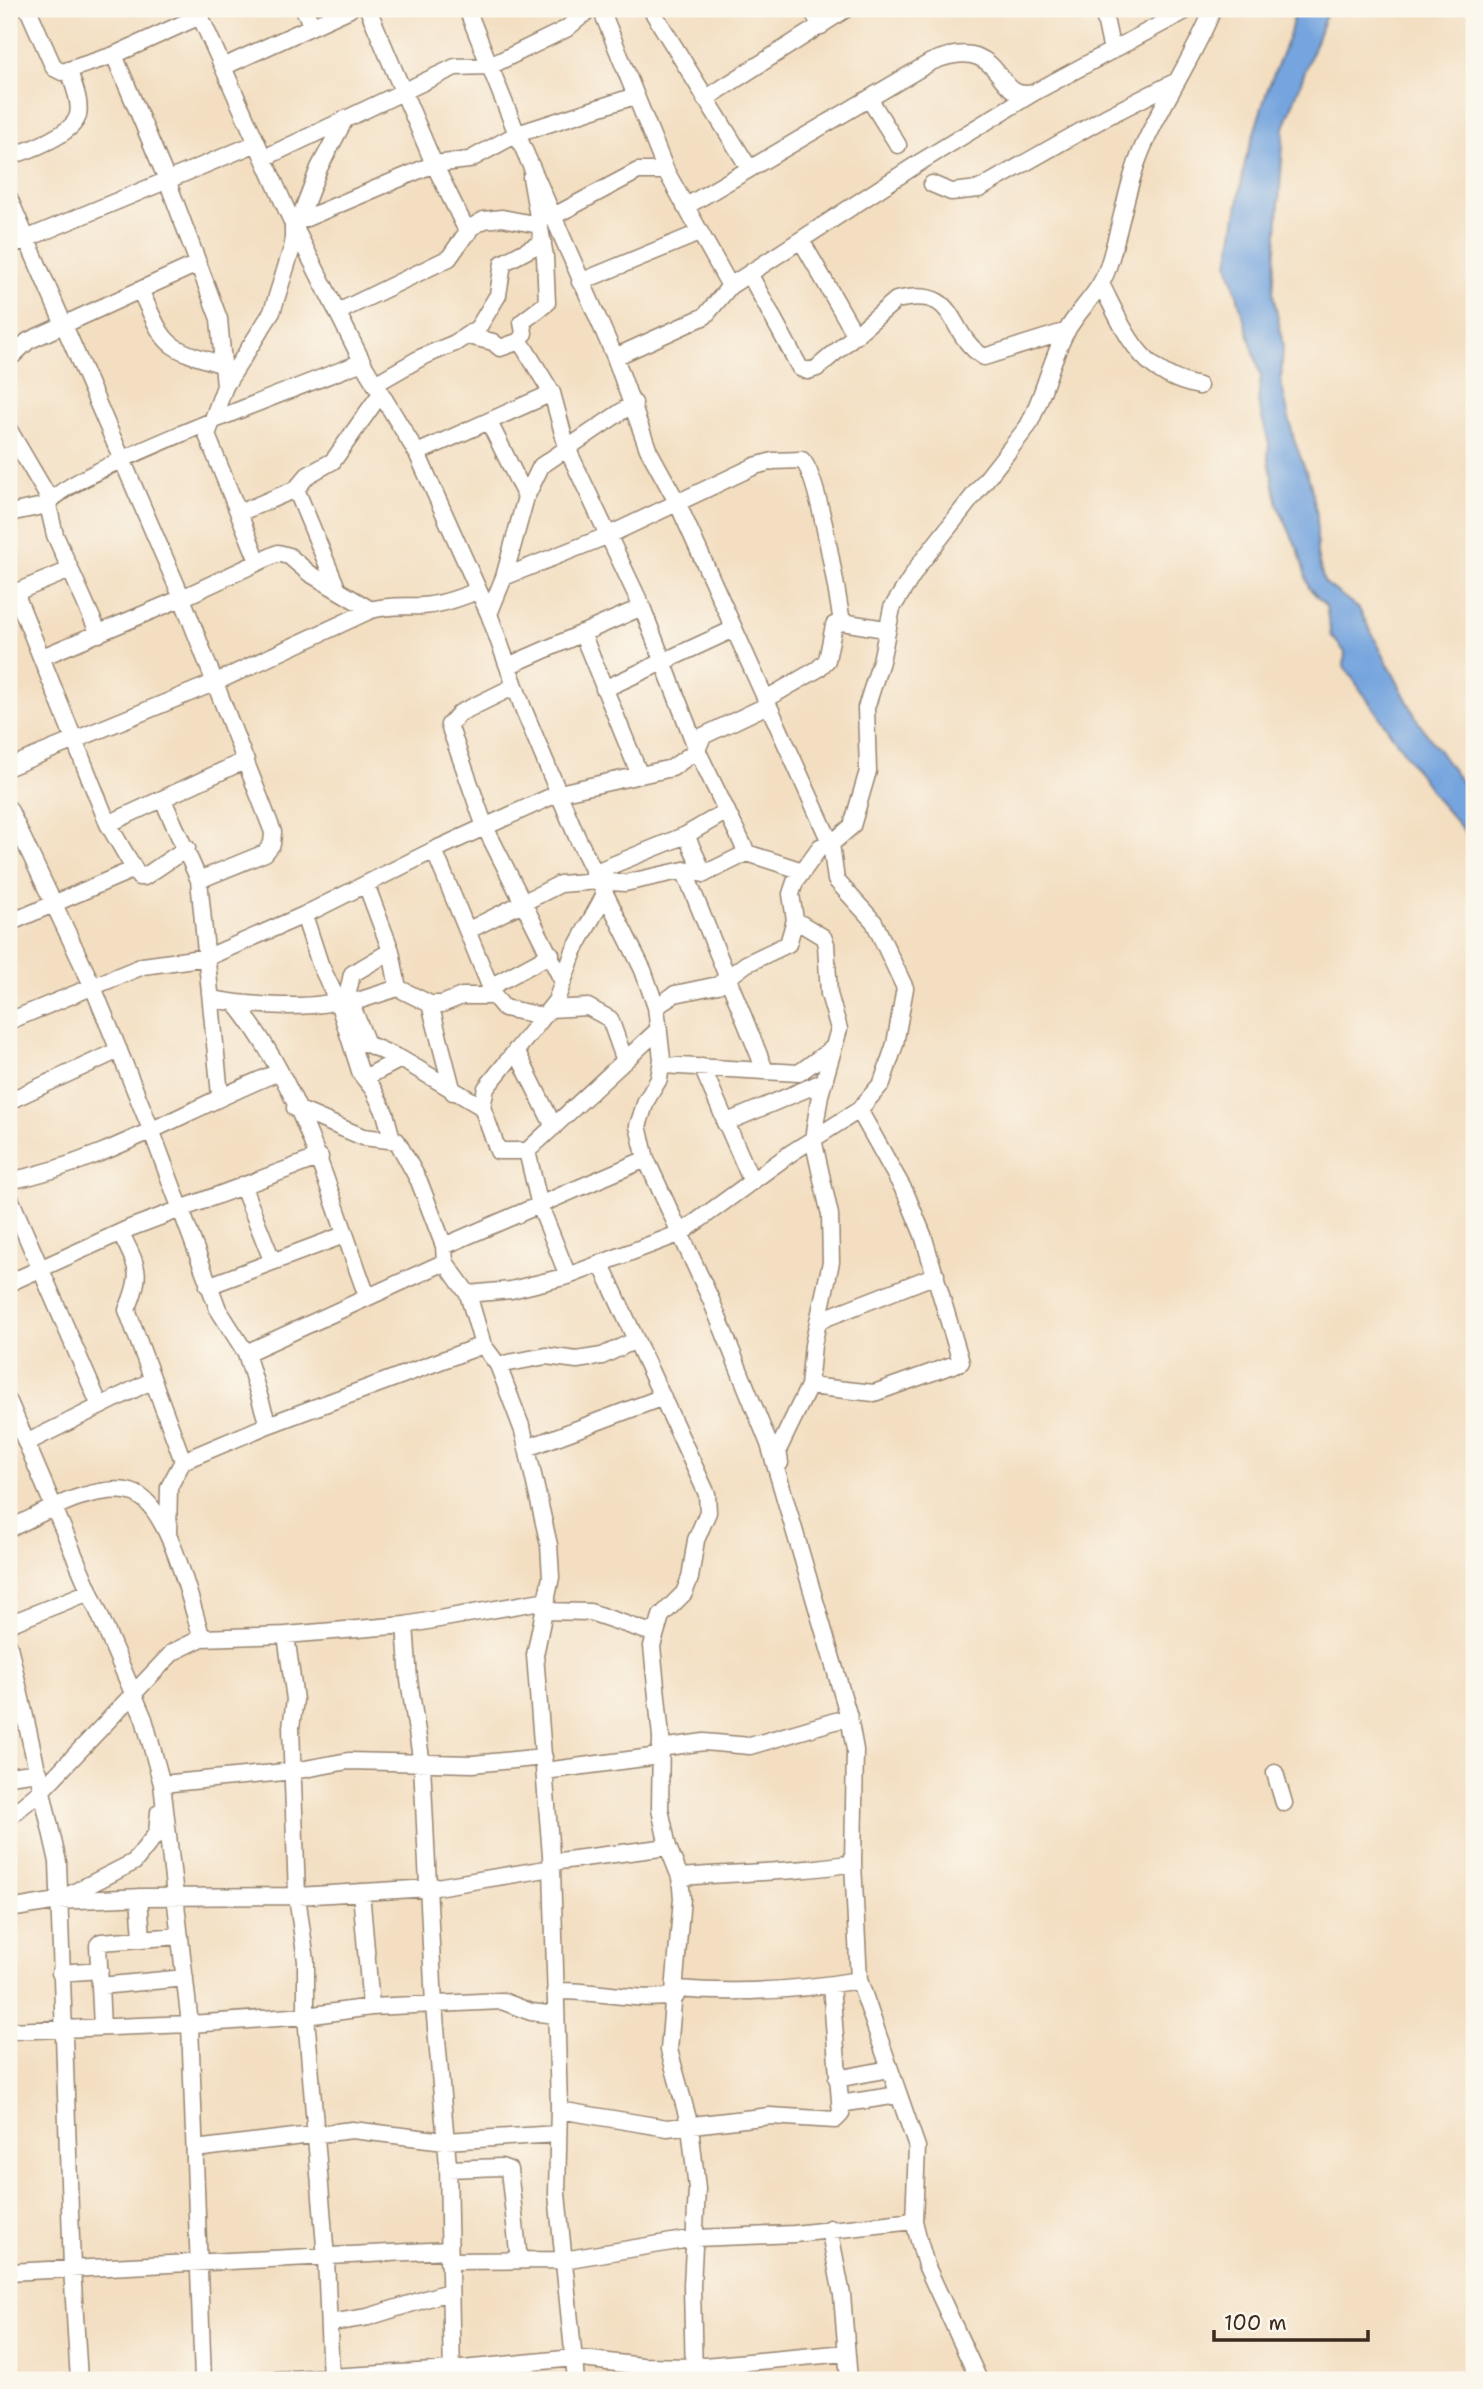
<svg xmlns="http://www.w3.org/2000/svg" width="1483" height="2389" viewBox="0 0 1483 2389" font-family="'Shantell Sans',sans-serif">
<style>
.water{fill:#75a4de;stroke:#58677e;stroke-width:2}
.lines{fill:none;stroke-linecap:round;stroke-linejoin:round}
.minor-casing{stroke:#978470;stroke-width:19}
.minor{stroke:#fff;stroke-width:16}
</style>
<rect width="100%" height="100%" fill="#fbf7ec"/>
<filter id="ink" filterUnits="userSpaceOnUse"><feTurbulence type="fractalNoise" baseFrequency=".0143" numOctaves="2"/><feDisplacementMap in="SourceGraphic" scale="14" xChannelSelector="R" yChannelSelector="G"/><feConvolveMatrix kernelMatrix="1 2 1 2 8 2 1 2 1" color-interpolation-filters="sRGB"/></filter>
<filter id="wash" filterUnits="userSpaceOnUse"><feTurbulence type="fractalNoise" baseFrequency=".00686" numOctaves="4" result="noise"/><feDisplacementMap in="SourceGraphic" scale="28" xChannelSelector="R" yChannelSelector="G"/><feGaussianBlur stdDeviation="1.57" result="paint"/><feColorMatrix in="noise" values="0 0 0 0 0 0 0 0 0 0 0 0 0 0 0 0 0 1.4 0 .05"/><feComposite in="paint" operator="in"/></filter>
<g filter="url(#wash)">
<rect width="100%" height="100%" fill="#f3dec1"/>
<path class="water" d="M1295 9H1328L1284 128 1273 293 1283 345 1281 382 1294 440 1310 482 1317 515V555L1324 582 1359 609 1419 723 1459 779 1474 795V842L1438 801 1344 666 1345 652 1331 635 1326 606 1309 588 1299 552 1278 506 1268 456 1269 443 1258 403 1261 377 1228 264 1245 162 1268 88 1290 34Z"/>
</g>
<g filter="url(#ink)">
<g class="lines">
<defs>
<path id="minor" d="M28 9 54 68 62 72 114 55 200 16
M197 9 293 224 366 369 417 453 489 614 523 708 577 837 643 970 656 1007 662 1059 659 1079 646 1101 638 1126 646 1159 711 1300 769 1444 849 1717 855 1750 853 1863 859 1980 917 2147 914 2221 918 2237 926 2265 979 2380
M304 9 312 26
M368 9 434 164 468 233
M467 9 517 134 615 357 648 449 677 502 831 844 836 880 874 922 905 988 895 1044 882 1083 859 1110 791 1153 681 1233 568 1276 511 1290 468 1294
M601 9 666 171 730 286 922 161 1033 93 1189 9
M651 9 749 168
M811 9 821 26
M1103 9 1112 51
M114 55 167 180 219 319 225 386
M223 67 350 9
M705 99 846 9
M870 100 898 145
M9 156C26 152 74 134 78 115 81 101 73 84 69 71
M264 158 455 67 490 66 566 29 590 9
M932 184 951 192 979 189 1106 117 1173 83
M9 198 182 598 273 832 272 844 265 853 199 880
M685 207 931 62C1006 31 993 104 1033 93
M552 217 638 171H666
M295 223 434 164 469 160 517 134 635 96
M801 240 856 336
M9 246 257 143
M750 275 800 368 808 371 817 368 896 300C961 285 944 332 984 357L1067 331
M580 282 699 233
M1101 284C1126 333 1139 374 1199 386
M140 290C166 345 161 347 221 364
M340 311 449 258 470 228 484 220 502 218 539 225
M469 336 493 342 500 348 520 341 524 333 522 322 547 303 545 257 531 177
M520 341 552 393 567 448 642 607 697 750 747 853
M615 357 705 316 730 286
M9 359 28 341 197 264
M375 384 422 357 455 343 478 328 498 295 503 263 543 242
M489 422 526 497
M9 430 50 500
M417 453 552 393
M296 489 337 588
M9 513 48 505
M239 513 296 489 308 475 333 461 381 393
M258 561 207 435 225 386 272 312 293 245V224L301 215 319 168 345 119
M504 577 609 535 755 466 773 461 802 460C819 475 837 594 842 622
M15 592 108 824 139 877H144L187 848
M9 595 70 570
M489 614 504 577 526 497 541 466 634 403
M582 633 639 773
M99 634 55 535 48 505C58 476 319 379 363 362
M42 657 182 598 278 553 289 556 309 573 371 610
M508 666 642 607
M515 686 460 713 449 725 485 827 562 980
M604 689 734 629
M766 699 818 669 827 660 834 625 842 622 885 629
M9 767 216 682 371 610C389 605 404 607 422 606 441 605 460 598 477 591
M163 800 199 880 220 1095
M9 809 93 987 152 1132 218 1309 246 1353 268 1425
M108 824 246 760
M686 835 704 874
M434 850 494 996
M684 870 765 1070
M593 873 686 835 727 811
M366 884 391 951 398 988
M604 896 574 951 556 1001 486 1088 482 1107 498 1151H527L659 1029
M304 915 320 964 338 1002 361 1074 373 1089 385 1113 392 1139
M9 923 132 870
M469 930 560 884 598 881 625 883 684 870 704 874 747 853 803 871
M490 987 551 954
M347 997 352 974 391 951
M213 999C244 1005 319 1012 347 997L351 1003 398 988 430 1004H442L462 996H494L504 1008 543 1016
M235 1003C303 1086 330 1197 367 1296
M351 1003 367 1044 401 1059 482 1107
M430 1004 453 1092
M656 1007 675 994 718 985 746 964 788 944 795 920 791 894 795 882 820 847 831 844 852 826 868 771 866 708 881 661 892 608 919 565 1028 426C1044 395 1050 362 1066 332 1078 310 1099 293 1107 270 1121 229 1126 186 1143 147 1164 99 1194 57 1213 9
M550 1009 588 1007 610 1019 625 1061
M9 1021 143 966 208 957 304 915 434 850 559 793 672 768 697 750 703 736 768 705
M516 1050 554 1127
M662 1065 799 1073 833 1048
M702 1067 752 1182
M364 1078 401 1059
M9 1101 119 1050
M295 1108 363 1137 397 1141 419 1181 444 1246 445 1262 468 1294 483 1345
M725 1123 825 1081
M527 1151 540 1206 568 1276
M9 1181C106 1162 188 1108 279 1072
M242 1185 272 1260
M9 1196 100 1406
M121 1233C138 1269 143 1272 127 1310L183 1461
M444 1246 646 1159
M601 1264 707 1494 708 1512 696 1540 690 1578 684 1593 661 1616 652 1646 661 1737 660 1809 668 1847 680 1877 682 1898 669 2050 690 2126 697 2189 692 2285 694 2380
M9 1283 130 1228 320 1157
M208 1286 344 1235
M818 1321 936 1275
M246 1353 445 1262
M809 1386 874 1393 961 1362 923 1235 906 1194 859 1110
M9 1402 144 1719 162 1784 190 2024 203 2380
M26 1443 153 1380
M527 1448 663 1397
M780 1463 778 1450 809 1386 813 1345 831 1262 830 1215 813 1139 820 1095 839 1029 829 994 826 944 823 937 795 920
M9 1529C33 1518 58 1503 83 1496 97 1492 122 1487 136 1494 171 1511 190 1602 202 1638
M168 1534 169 1487 183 1461 268 1425 483 1345 498 1365
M544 1611 590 1612 646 1631 657 1629
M9 1624 89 1592
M405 1625 409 1680 422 1764 434 2005 448 2165 452 2380
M286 1635 295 1700 291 1727 297 1896 306 1961V2016L326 2258 331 2380
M9 1646 58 1862 72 2268 79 2380
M660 1748 704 1742 750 1746 849 1717
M545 1771 659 1756
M1275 1773 1284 1803
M9 1776 39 1772
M162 1784 294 1771 348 1761 473 1764 544 1757
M9 1817 42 1790 173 1652 202 1638 286 1635 405 1625 547 1600
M552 1862 668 1847
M680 1877C738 1872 796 1873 853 1863
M361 1892 371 2007
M139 1897 142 1938
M63 1898 134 1862 157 1833 159 1812
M9 1909 58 1901 143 1897 297 1896 430 1888 552 1868
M60 1973 100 1970
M100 1986 185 1978
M677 1989C736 1994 800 1990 859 1980
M555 1991C597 1990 635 2002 676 1996
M102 2027 98 1945 101 1942 180 1936
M9 2031 190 2024 306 2016 371 2007 502 2001 531 2012 556 2015
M837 2079 889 2069
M840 2104 898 2095
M559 2110 667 2128 770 2116 835 2120 841 2114 831 1985
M195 2149 352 2130 445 2141 558 2134
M448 2169 501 2167 509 2170 519 2260
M829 2228 842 2295 849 2380
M448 2261 563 2260 696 2238 794 2234 914 2221
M9 2272 449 2250
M330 2323 368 2317 448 2292
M276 2380 452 2370 574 2358 642 2366 693 2367 846 2353
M576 2380 557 2194 559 2105 552 1868 535 1655 551 1577 549 1545 523 1431 498 1365 546 1356 577 1360 602 1356 636 1340"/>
</defs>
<use href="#minor" class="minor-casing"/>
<use href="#minor" class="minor"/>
</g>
</g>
<rect width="1483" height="2389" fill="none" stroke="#fbf7ec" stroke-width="35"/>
<path d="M1214 2330v10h154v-10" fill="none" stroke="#3b2a1e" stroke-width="3.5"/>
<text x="1224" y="2330" font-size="21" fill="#3b2a1e" stroke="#fbf7ec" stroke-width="5" paint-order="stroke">100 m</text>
</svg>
